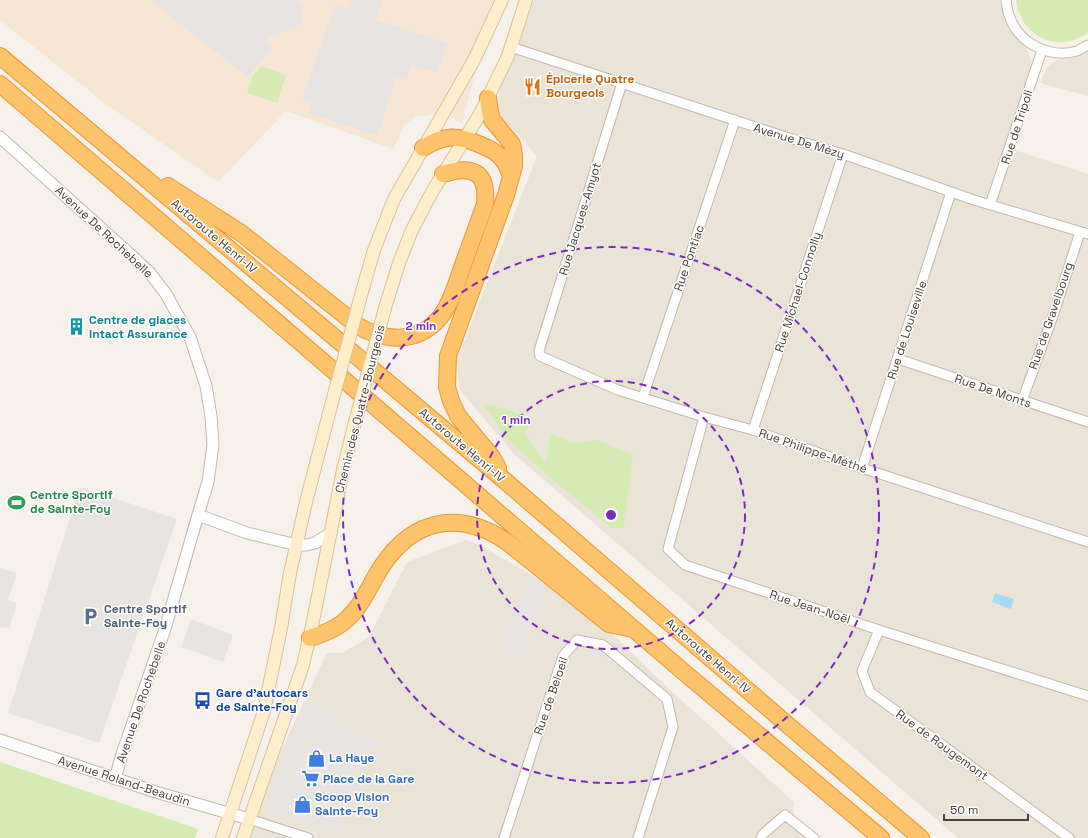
<svg xmlns="http://www.w3.org/2000/svg" width="1088" height="838" viewBox="0 0 1088 838" font-family="'Space Grotesk',sans-serif">
<style>
.residential{fill:#eae3d8}
.commercial{fill:#f8e6d5}
.green{fill:#d6ebb1}
.parking{fill:#e7e4e1}
.water{fill:#a4daf4}
.lines{fill:none;stroke-linecap:round;stroke-linejoin:round}
.minor-casing{stroke:#c2b8ac;stroke-width:11}
.tertiary-casing{stroke:#c2b8ac;stroke-width:13}
.secondary-casing{stroke:#d8c298;stroke-width:14}
.motorway-casing{stroke:#e69734;stroke-width:18}
.minor{stroke:#fff;stroke-width:9}
.tertiary{stroke:#fff;stroke-width:11}
.secondary{stroke:#ffeecb;stroke-width:12}
.motorway{stroke:#ffc36c;stroke-width:16}
.secondary-bridge-casing{stroke:#d8c298;stroke-width:14;stroke-linecap:butt}
.secondary-bridge{stroke:#ffeecb;stroke-width:12}
.ring{fill:none;stroke:#7b2cbf;stroke-width:2;stroke-dasharray:7 5}
.labels{text-anchor:middle;dominant-baseline:central;stroke-width:3;stroke-linejoin:round;paint-order:stroke}
.food-label{font-size:12px;font-weight:bold;fill:#c56008;stroke:#fff;text-anchor:start}
.street-label{font-size:12px;fill:#4a4137;stroke:#fff}
.culture-label{font-size:12px;font-weight:bold;fill:#0d838f;stroke:#fff;text-anchor:start}
.leisure-label{font-size:12px;font-weight:bold;fill:#27864d;stroke:#fff;text-anchor:start}
.service-label{font-size:12px;font-weight:bold;fill:#4e5e75;stroke:#fff;text-anchor:start}
.transit-label{font-size:12px;font-weight:bold;fill:#164399;stroke:#fff;text-anchor:start}
.shop-label{font-size:12px;font-weight:bold;fill:#366cbe;stroke:#fff;text-anchor:start}
.centre{fill:#7b2cbf;stroke:#fff;stroke-width:2}
.ring-label{font-size:12px;text-anchor:middle;font-weight:bold;fill:#7b2cbf;stroke:#fff;stroke-width:3;stroke-linejoin:round;paint-order:stroke}
</style>
<rect width="100%" height="100%" fill="#f6f1ea"/>
<path class="residential" d="M521 0H1000L1005 20 1012 33 1026 47 1031 61V68L1005 147 1088 174V838H958L514 454 460 390 457 360 537 156 513 129 496 116 507 43Z
M1088 52V96L1040 83 1047 67 1057 60 1075 57Z
M466 540 480 545 530 574 604 626 668 688 794 802 793 816 819 838H243L249 819 327 653H342L369 637 407 562Z"/>
<path class="commercial" d="M0 0H494L462 124 451 117 439 114 416 116 404 126 393 149 286 111 218 182 107 105 0 20Z"/>
<path class="green" d="M1016 0H1088V33C1057 54 1021 37 1016 0Z
M261 66 286 75 277 103 247 93 253 75Z
M482 403 532 417 525 434 546 464 551 434 574 443 597 440 633 455 624 528H612L560 486 508 440Z
M0 762 198 829 195 838H0Z"/>
<path class="parking" d="M152 0H298L302 6 303 13 300 25 267 39 272 48 248 77 166 13Z
M350 0H383L376 20 448 43 437 73 411 65 407 80 396 77 377 136 308 113 311 103 302 100 335 5 347 10Z
M80 487 177 519 99 743 8 713Z
M0 568 17 573 8 600 17 603 9 628 0 627Z
M528 577 546 588 522 658 500 651Z
M191 619 233 635 223 662 181 647Z
M305 700 345 714 342 726 377 741 375 750 367 748 337 836 266 809Z"/>
<path class="water" d="M995 593 1014 599 1011 609 992 602Z"/>
<g class="lines">
<defs>
<path id="minor" d="M1006 0C1007 5 1007 11 1009 15 1018 43 1049 59 1077 51 1081 49 1084 47 1088 45
M511 47 786 137 843 154 974 200 1088 234
M622 83 539 351 540 356 618 390 704 417 753 430 862 468 1088 542
M990 205 1042 50
M898 359 1088 422
M643 397 735 120
M1022 401 1054 313 1080 232
M704 417 668 549 685 565 879 630 1088 696
M753 430 843 154
M862 468 951 192
M879 630 862 671 870 692 1069 838
M249 819 308 838
M504 838 563 656 577 640 603 645 667 699 673 727 638 838
M761 838 763 834 785 815 814 838"/>
<path id="tertiary" d="M0 137 131 255 150 273 166 294 190 337 206 386 211 416 213 445 208 482 198 515 165 629 122 754 115 779
M198 515 247 533 297 545H306L315 543 331 533
M0 740 159 793 249 819"/>
<path id="secondary" d="M363 288 374 250 394 199 474 60 502 0
M385 308 399 263 412 230 432 192 480 114 508 56 526 0
M222 838 264 711 281 628 290 573 306 502 332 402
M243 838 303 665 312 626 343 470 355 422"/>
<path id="motorway" d="M0 56 504 480 789 726 921 838
M0 84 679 668 881 838
M488 98 490 112 492 120 512 144 514 155V166L506 195 448 356 447 387 451 401 458 416 492 457 498 468
M423 148C445 134 458 135 481 145 498 152 506 159 511 177
M168 186 241 233 358 326C386 342 419 344 441 316 452 302 457 281 463 265 470 245 478 224 485 204 488 171 472 165 443 174
M310 638C323 634 337 629 347 619 363 605 370 584 382 566 414 518 460 510 507 542L609 624 633 629"/>
</defs>
<use href="#minor" class="minor-casing"/>
<use href="#tertiary" class="tertiary-casing"/>
<use href="#secondary" class="secondary-casing"/>
<use href="#motorway" class="motorway-casing"/>
<use href="#minor" class="minor"/>
<use href="#tertiary" class="tertiary"/>
<use href="#secondary" class="secondary"/>
<use href="#motorway" class="motorway"/>
<defs>
<path id="secondary-bridge" d="M332 402 363 288
M355 422 385 308"/>
</defs>
<use href="#secondary-bridge" class="secondary-bridge-casing"/>
<use href="#secondary-bridge" class="secondary-bridge"/>
</g>
<g class="ring">
<circle cx="611" cy="515" r="134"/>
<circle cx="611" cy="515" r="268"/>
</g>
<defs>
<symbol id="restaurant-bare" viewBox="-9 -9 18 18"><path d="M-5-6h1v4h1v-4h1v4h1v-4h1v5L-1.5 .5V6h-2V.5L-5-1ZM5-6V6H3V1.5H1.5Q1.5-4 5-6Z" fill="#e8710a" stroke="#fff" stroke-width="2.5" paint-order="stroke"/></symbol>
<symbol id="building-bare" viewBox="-9 -9 18 18"><path d="M-4-6H4V6H1V3H-1V6H-4ZM-2.5-4.3h1.7v1.8h-1.7ZM.8-4.3h1.7v1.8H.8ZM-2.5-1h1.7V.8h-1.7ZM.8-1h1.7V.8H.8Z" fill="#0f9aa8" stroke="#fff" stroke-width="2.5" paint-order="stroke"/></symbol>
<symbol id="stadium-bare" viewBox="-9 -9 18 18"><path d="M0-5a6.5 5 0 1 0 0 10a6.5 5 0 1 0 0-10ZM-3.5-1.8h7v3.6h-7Z" fill="#2e9e5b" stroke="#fff" stroke-width="2.5" paint-order="stroke"/></symbol>
<symbol id="parking-bare" viewBox="-9 -9 18 18"><path d="M-3.5-5.5H1a3.5 3.5 0 0 1 0 7H-1V5.5H-3.5ZM-1-3.4V-.6H.8a1.4 1.4 0 0 0 0-2.8Z" fill="#5c6f8a" stroke="#fff" stroke-width="2.5" paint-order="stroke"/></symbol>
<symbol id="bus-bare" viewBox="-9 -9 18 18"><path d="M-5-6H5V4H4V6H2V4H-2V6H-4V4H-5ZM-3.5-4V0h7V-4ZM-3.5 1.2v1.5H-2V1.2ZM2 1.2v1.5H3.5V1.2Z" fill="#1a4fb4" stroke="#fff" stroke-width="2.5" paint-order="stroke"/></symbol>
<symbol id="shop-bare" viewBox="-9 -9 18 18"><path d="M-5-2.5h2.3a2.7 3.5 0 0 1 5.4 0H5L5.5 6h-11ZM-1.5-2.5h3a1.5 2.3 0 0 0-3 0Z" fill="#3f7fe0" stroke="#fff" stroke-width="2.5" paint-order="stroke"/></symbol>
<symbol id="supermarket-bare" viewBox="-9 -9 18 18"><path d="M-6-5.5h2.5l.6 2H6L4.5 2H-2.5L-4.4-4H-6ZM-1.5 3.2a1.3 1.3 0 1 0 .1 0ZM3 3.2a1.3 1.3 0 1 0 .1 0Z" fill="#3f7fe0" stroke="#fff" stroke-width="2.5" paint-order="stroke"/></symbol>
</defs>
<g fill-rule="evenodd">
<use href="#restaurant-bare" x="520" y="74" width="25" height="25"/>
<use href="#building-bare" x="64" y="314" width="25" height="25"/>
<use href="#stadium-bare" x="4" y="490" width="25" height="25"/>
<use href="#parking-bare" x="78" y="604" width="25" height="25"/>
<use href="#bus-bare" x="190" y="688" width="25" height="25"/>
<use href="#shop-bare" x="304" y="746" width="25" height="25"/>
<use href="#supermarket-bare" x="298" y="766" width="25" height="25"/>
<use href="#shop-bare" x="290" y="792" width="25" height="25"/>
</g>
<g class="labels">
<g class="food-label">
<text x="546" y="79">Épicerie Quatre<tspan x="546" dy="14">Bourgeois</tspan></text>
</g>
<g class="street-label">
<text transform="translate(1017 127) rotate(-72)">Rue de Tripoli</text>
<text transform="translate(799 141) rotate(17)">Avenue De Mézy</text>
<text transform="translate(580 219) rotate(-73)">Rue Jacques-Amyot</text>
<text transform="translate(104 232) rotate(43)">Avenue De Rochebelle</text>
<text transform="translate(214 236) rotate(40)">Autoroute Henri-IV</text>
<text transform="translate(689 258) rotate(-71)">Rue Pontiac</text>
<text transform="translate(798 292) rotate(-72)">Rue Michael-Connolly</text>
<text transform="translate(1051 316) rotate(-71)">Rue de Gravelbourg</text>
<text transform="translate(907 330) rotate(-72)">Rue de Louiseville</text>
<text transform="translate(993 391) rotate(19)">Rue De Monts</text>
<text transform="translate(360 409) rotate(-76)">Chemin des Quatre-Bourgeois</text>
<text transform="translate(462 445) rotate(40)">Autoroute Henri-IV</text>
<text transform="translate(813 451) rotate(19)">Rue Philippe-Méthé</text>
<text transform="translate(810 607) rotate(18)">Rue Jean-Noël</text>
<text transform="translate(708 656) rotate(41)">Autoroute Henri-IV</text>
<text transform="translate(551 696) rotate(-71)">Rue de Beloeil</text>
<text transform="translate(141 702) rotate(-71)">Avenue De Rochebelle</text>
<text transform="translate(942 745) rotate(36)">Rue de Rougemont</text>
<text transform="translate(124 781) rotate(18)">Avenue Roland-Beaudin</text>
</g>
<g class="culture-label">
<text x="89" y="320">Centre de glaces<tspan x="89" dy="14">Intact Assurance</tspan></text>
</g>
<g class="leisure-label">
<text x="30" y="495">Centre Sportif<tspan x="30" dy="14">de Sainte-Foy</tspan></text>
</g>
<g class="service-label">
<text x="104" y="609">Centre Sportif<tspan x="104" dy="14">Sainte-Foy</tspan></text>
</g>
<g class="transit-label">
<text x="216" y="693">Gare d'autocars<tspan x="216" dy="14">de Sainte-Foy</tspan></text>
</g>
<g class="shop-label">
<text x="329" y="758">La Haye</text>
<text x="323" y="779">Place de la Gare</text>
<text x="315" y="797">Scoop Vision<tspan x="315" dy="14">Sainte-Foy</tspan></text>
</g>
</g>
<circle cx="611" cy="515" r="6" class="centre"/>
<g class="ring-label">
<text x="421" y="330">2 min</text>
<text x="516" y="424">1 min</text>
</g>
<path d="M944 814v6h84v-6" fill="none" stroke="#4a4137" stroke-width="2"/>
<text x="950" y="814" font-size="12" fill="#4a4137" stroke="#ffffff" stroke-width="3" paint-order="stroke">50 m</text>
</svg>
